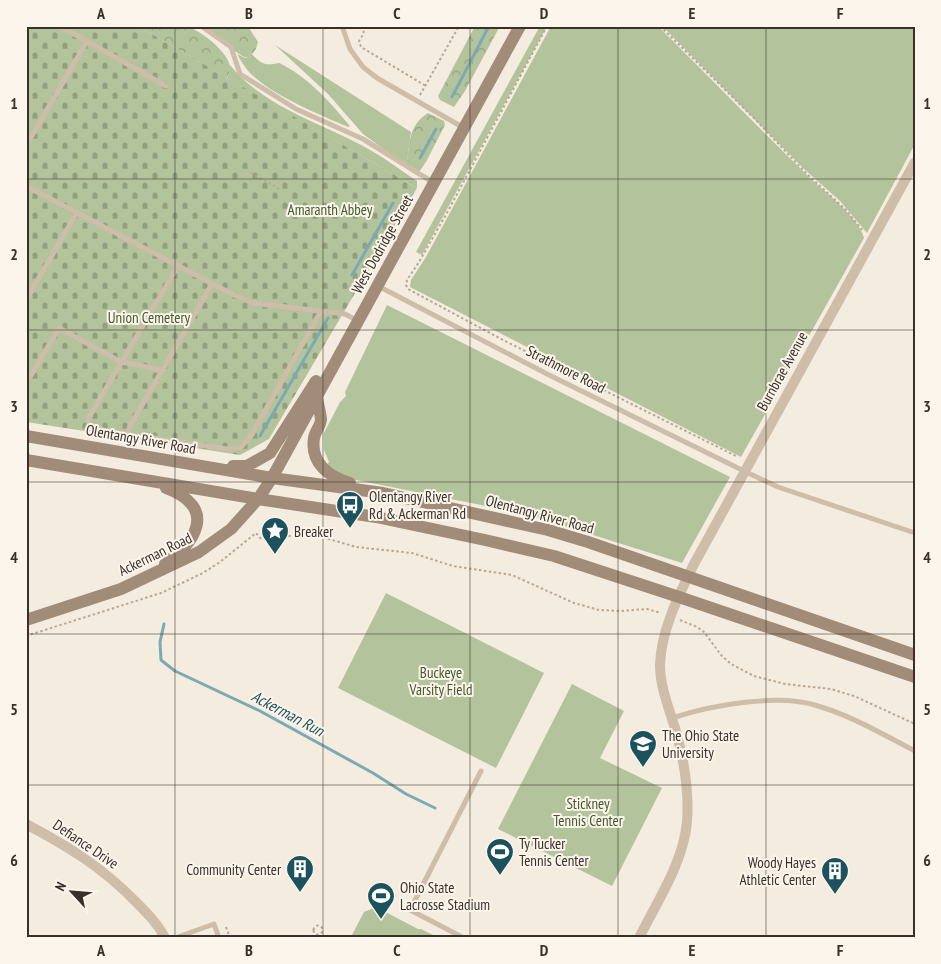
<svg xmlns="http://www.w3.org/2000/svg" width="941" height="964" viewBox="0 0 941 964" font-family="'PT Sans Narrow',sans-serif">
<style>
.green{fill:#b3c49d}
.forest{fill:url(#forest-crowns)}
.cemetery{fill:url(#cemetery-stones)}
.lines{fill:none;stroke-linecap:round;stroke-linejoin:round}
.stream{stroke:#7baab2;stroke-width:3}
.path{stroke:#b9a793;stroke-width:2;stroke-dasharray:2.5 2.5;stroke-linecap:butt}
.service{stroke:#cdbda9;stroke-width:5}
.minor{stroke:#cdbda9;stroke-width:10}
.secondary{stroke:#a18c7a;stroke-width:12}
.grid{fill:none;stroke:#3a3029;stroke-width:1;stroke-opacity:0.55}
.labels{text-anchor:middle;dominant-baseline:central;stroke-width:4;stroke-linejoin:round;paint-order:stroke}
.park-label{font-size:15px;fill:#44592c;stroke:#fbf5eb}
.street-label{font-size:15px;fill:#3a3029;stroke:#fbf5eb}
.poi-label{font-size:15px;fill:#3a3029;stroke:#fbf5eb;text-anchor:start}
.water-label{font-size:16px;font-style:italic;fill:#1c525d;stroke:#fbf5eb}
.neatline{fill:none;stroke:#3a3029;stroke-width:2}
.grid-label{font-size:16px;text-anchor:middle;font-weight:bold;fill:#3a3029}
</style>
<defs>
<pattern id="forest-crowns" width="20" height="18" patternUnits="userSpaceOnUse" patternTransform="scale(1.25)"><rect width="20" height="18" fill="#b3c49d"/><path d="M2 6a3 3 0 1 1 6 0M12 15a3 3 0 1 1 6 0" fill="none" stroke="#93a080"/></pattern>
<pattern id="cemetery-stones" width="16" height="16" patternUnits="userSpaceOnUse" patternTransform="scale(1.25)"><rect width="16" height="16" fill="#b3c49d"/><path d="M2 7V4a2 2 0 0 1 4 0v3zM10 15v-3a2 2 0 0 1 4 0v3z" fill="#93a080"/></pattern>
</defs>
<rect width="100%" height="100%" fill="#f4ecde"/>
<path class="green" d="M540 26H547L422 255 416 252Z
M551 26H658C707 75 756 125 806 174 821 189 859 217 864 238L741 457 410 287 411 280 426 257Z
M662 26H915V144L867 233 840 201 804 169Z
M275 45 411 132 407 160 420 166 426 162 419 172 400 161 363 134 328 94Z
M237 54 245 58H249L252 54C261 64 266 66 279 63 307 76 330 102 350 126L348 127C317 113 275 97 250 73 245 68 241 61 237 54Z
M230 65C263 106 318 122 363 146 382 156 399 169 417 181V188L227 78 230 70Z
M387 305 730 477 682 563 536 517 496 508 346 478 326 465 329 462 324 450V433L340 402 346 396 345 392Z
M386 593 544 673 496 768 338 688Z
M572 684 624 711 600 758 662 788 612 886 498 829Z
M376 907 418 929H421L439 938H341L345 935 349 937 352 935 364 912Z"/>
<path class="forest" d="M138 26C151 26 173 24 185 26 199 29 229 52 230 67 231 71 228 74 227 78Z
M205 26H250L249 28 258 42 256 49 249 58C238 58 217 33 205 26Z
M475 26H500L465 91 454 107 440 100 438 96Z
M428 113 444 121 445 125 426 162 420 167 407 161C410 141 409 125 428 113Z"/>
<path class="cemetery" d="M26 26H138L417 188 269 439 240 455 26 422Z"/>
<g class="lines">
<path class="stream" d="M452 97 489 26
M420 158 436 129
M352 275 393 203
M260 436 328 318
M164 624 160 642 161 660 175 671 260 711 373 773 406 794 435 808"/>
<path class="path" d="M362 26C366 32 362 36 359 41L361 47 426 86
M547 26 448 211 419 262 407 280 406 285 408 289 503 340 738 457
M660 26 753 117 807 174 846 210 864 232
M420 95 459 26
M251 173 279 189
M680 620 697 627 704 632 721 655 731 664 754 676 785 684 831 689 854 696 915 724
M26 636 161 593 203 573 220 562 256 533 260 538 271 540 289 536 315 535 356 547 412 553 453 566 512 575 574 603 599 610 621 611 647 609 661 613
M313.5 930a4.5 4.5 0 1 1 9 0a4.5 4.5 0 1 1-9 0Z
M226 927 230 938"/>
<path class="service" d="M60 26 166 86
M201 26 231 47 240 74 296 109 363 139 434 183
M342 26 350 49 363 67 377 78 464 128
M26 146 87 41
M26 186 232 294 253 303 345 314 358 321
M178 266 91 414 88 421 90 426 95 429 227 449 240 448 251 436 321 311
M378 286 549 375 744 471 778 487 915 533
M26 300 76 214
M30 377 59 328 121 362 163 370
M127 435 130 426 212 284
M672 718C712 705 778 693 818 706 852 716 884 735 915 751
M175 938 214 924 219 938
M464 938 410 910 481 771"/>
<path class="minor" d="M26 824C69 847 102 867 136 902 147 913 158 924 165 938
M639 938C657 901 683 864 687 822 689 794 685 766 678 739 672 715 660 690 660 665 661 630 679 595 694 564L915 162"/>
<path class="secondary" d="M316 395C318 403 320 411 321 419 321 426 315 431 314 438 310 463 329 477 350 483
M26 436 272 478 383 493 548 530 588 542 915 655
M26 460 258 499 376 517 485 540 554 556 679 597 915 677
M233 466H247L270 453 316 381
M165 564C174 556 187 547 193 535 206 510 187 496 166 488
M26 620 121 589 199 552 231 529 258 499 272 478 520 26"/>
</g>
<path class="grid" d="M175 26V938M323 26V938M470 26V938M618 26V938M766 26V938M26 179H915M26 330H915M26 482H915M26 634H915M26 785H915"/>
<defs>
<symbol id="bus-pin" viewBox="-11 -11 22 30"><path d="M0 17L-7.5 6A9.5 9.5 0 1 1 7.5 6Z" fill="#1c525d" stroke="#fbf5eb"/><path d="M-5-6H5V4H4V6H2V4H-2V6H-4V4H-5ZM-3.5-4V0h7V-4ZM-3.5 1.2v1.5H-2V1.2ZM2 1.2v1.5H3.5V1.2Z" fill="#fff"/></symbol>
<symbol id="sight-pin" viewBox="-11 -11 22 30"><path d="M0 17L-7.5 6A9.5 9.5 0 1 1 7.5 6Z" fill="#1c525d" stroke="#fbf5eb"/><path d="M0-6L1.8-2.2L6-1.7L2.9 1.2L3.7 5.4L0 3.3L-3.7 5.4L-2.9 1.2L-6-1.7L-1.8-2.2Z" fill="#fff"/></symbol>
<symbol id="university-pin" viewBox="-11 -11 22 30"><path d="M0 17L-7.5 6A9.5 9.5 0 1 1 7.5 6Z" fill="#1c525d" stroke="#fbf5eb"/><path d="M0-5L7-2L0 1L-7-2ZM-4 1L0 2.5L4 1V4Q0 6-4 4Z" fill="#fff"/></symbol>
<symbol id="stadium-pin" viewBox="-11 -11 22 30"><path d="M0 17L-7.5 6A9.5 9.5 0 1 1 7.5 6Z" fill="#1c525d" stroke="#fbf5eb"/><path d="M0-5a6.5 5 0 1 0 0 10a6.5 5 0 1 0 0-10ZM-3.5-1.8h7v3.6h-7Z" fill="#fff"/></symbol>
<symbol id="building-pin" viewBox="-11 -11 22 30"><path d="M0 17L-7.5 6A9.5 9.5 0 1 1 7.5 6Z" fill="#1c525d" stroke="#fbf5eb"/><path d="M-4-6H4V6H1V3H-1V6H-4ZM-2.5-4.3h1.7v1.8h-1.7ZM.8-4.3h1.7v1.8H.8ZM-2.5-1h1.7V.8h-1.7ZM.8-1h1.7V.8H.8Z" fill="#fff"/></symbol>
</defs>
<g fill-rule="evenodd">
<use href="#bus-pin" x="334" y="489" width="32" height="43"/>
<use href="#sight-pin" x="259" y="515" width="32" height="43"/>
<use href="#university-pin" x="627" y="728" width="32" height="43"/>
<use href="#stadium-pin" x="484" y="836" width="32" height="43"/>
<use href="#building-pin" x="284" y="853" width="32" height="43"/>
<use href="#building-pin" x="819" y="855" width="32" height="43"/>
<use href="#stadium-pin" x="365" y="880" width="32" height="43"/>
</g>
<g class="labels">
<g class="park-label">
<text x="330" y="209">Amaranth Abbey</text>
<text x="149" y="317">Union Cemetery</text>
<text x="441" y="672">Buckeye<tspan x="441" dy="17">Varsity Field</tspan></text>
<text x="588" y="803">Stickney<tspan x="588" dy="17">Tennis Center</tspan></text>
</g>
<g class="street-label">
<text transform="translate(382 244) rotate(-61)">West Dodridge Street</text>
<text transform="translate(566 369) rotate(27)">Strathmore Road</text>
<text transform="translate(782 371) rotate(-61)">Burnbrae Avenue</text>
<text transform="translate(141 439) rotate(10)">Olentangy River Road</text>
<text transform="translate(540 514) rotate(15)">Olentangy River Road</text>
<text transform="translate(155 554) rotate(-26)">Ackerman Road</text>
<text transform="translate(86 844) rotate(34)">Defiance Drive</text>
</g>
<g class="poi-label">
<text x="369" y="496">Olentangy River<tspan x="369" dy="17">Rd &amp; Ackerman Rd</tspan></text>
<text x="294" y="531">Breaker</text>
<text x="662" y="735">The Ohio State<tspan x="662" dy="17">University</tspan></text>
<text x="519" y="843">Ty Tucker<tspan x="519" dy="17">Tennis Center</tspan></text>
<text x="816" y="862" text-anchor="end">Woody Hayes<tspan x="816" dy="17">Athletic Center</tspan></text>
<text x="281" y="869" text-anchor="end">Community Center</text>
<text x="400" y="887">Ohio State<tspan x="400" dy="17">Lacrosse Stadium</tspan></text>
</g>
<g class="water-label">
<text transform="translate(288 713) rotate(28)">Ackerman Run</text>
</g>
</g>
<rect width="941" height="964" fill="none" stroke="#fbf5eb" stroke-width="55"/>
<g transform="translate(72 892) rotate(296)" stroke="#fbf5eb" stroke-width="4" paint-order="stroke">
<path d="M0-4L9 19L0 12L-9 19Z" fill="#3a3029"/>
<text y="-8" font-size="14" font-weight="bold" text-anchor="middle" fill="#3a3029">N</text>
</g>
<rect x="28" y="28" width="886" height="908" class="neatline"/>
<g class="grid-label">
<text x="101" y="19">A</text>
<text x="249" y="19">B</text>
<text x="397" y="19">C</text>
<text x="544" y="19">D</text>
<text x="692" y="19">E</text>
<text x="840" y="19">F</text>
<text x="14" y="109">1</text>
<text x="927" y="109">1</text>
<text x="14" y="260">2</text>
<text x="927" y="260">2</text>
<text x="14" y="412">3</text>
<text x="927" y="412">3</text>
<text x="14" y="563">4</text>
<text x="927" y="563">4</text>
<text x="14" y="715">5</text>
<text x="927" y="715">5</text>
<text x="14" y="866">6</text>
<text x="927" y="866">6</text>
<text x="101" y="956">A</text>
<text x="249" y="956">B</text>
<text x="397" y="956">C</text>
<text x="544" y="956">D</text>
<text x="692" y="956">E</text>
<text x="840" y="956">F</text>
</g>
</svg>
